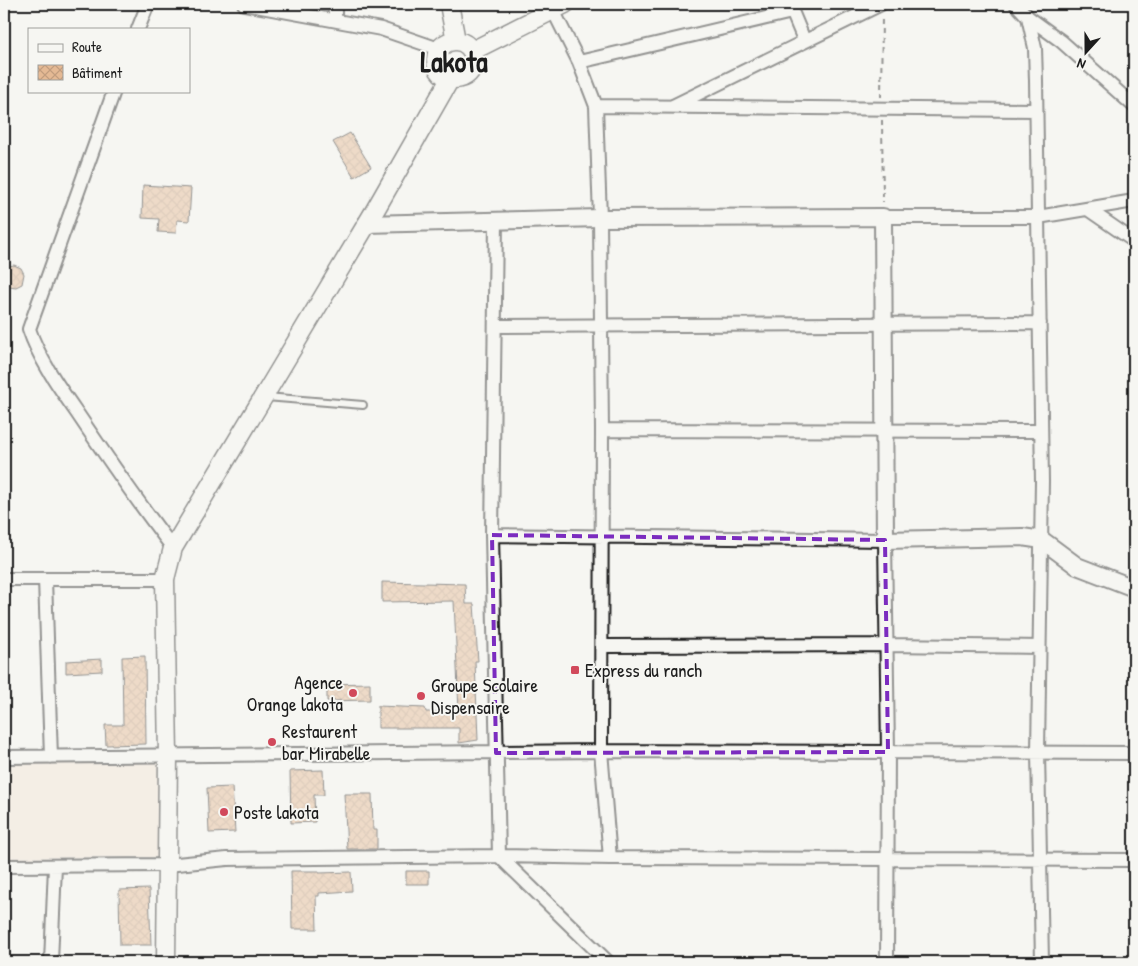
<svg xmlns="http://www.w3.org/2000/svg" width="1138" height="966" viewBox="0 0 1138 966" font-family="'Patrick Hand',sans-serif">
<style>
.built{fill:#f1e4d6}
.building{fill:url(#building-cross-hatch);stroke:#1c1c1c}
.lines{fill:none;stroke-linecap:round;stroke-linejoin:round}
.service-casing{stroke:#1c1c1c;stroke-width:10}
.minor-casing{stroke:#1c1c1c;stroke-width:16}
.tertiary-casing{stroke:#1c1c1c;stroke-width:20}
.secondary-casing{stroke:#1c1c1c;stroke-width:21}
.path{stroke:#1c1c1c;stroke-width:2;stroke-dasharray:5 4;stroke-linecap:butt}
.service{stroke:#f6f6f2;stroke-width:6}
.minor{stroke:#f6f6f2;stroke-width:12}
.tertiary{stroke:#f6f6f2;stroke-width:16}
.secondary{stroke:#f6f6f2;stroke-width:18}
.marked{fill:none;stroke:#7b2cbf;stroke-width:4;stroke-dasharray:10 6;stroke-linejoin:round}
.poi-dot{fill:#d1495b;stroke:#f6f6f2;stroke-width:2}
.labels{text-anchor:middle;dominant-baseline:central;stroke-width:4;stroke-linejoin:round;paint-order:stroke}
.poi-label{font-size:19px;fill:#1c1c1c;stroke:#f6f6f2;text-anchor:start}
.town-label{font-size:29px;font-weight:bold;fill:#1c1c1c;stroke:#f6f6f2}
</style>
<defs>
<pattern id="building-cross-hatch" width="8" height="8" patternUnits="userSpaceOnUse" patternTransform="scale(1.25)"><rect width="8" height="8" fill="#e4b994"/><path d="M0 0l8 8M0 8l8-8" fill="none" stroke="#c39e7f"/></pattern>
</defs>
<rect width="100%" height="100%" fill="#f6f6f2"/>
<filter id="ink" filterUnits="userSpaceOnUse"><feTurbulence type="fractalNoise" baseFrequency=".02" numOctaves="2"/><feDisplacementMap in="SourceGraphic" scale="10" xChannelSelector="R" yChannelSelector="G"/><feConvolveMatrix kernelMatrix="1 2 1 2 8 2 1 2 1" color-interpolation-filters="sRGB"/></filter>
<g filter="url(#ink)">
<path class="built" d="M158 760V857L4 858V761Z"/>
<path class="building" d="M350 133 371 167 354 177 333 142Z
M143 185 191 188 189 221 177 220 176 233 158 232 159 219 142 218Z
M14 265 21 268 24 274 22 284 16 287 9 286 4 280V267Z
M382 582 465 584 466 604H474L478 661H475L478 740 459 743V728H378V706L425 708 426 712H459L454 601 382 602Z
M145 656 146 744 106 745 105 725H123L122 657Z
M102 659V671L66 673V661Z
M370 683V700L327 701V684Z
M323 770 324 795H314L315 822 291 823 290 771Z
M232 787 235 832 209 833 207 788Z
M344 794H372L373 830H377V849H347Z
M291 871H319V873L351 872 352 891 319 893V896H316L317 929H292Z
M406 871H429V884H406Z
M149 889 151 945H120L119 890Z"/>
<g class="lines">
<defs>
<path id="service" d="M266 397 363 405"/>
<path id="minor" d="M244 4 381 29 439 49
M335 4V20
M789 4 804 40
M1016 4 1028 17 1035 48 1036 81 1042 481 1038 752 1042 962
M553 10 579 62 596 106 600 218 602 430 601 751 610 858
M1028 17 1061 41 1134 106
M138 29 148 4
M579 62 792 12
M114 91 29 329C39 359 59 387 77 413 108 459 139 504 173 548
M596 106 1036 110
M673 106 881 4
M1089 210 1134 241
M883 217H1038L1134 201
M496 221 492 535 499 856 608 962
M495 326 1040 323
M602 430 1040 431
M492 535 885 540 888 752 887 962
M4 579H165
M45 579 51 757
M603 646 886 645 1039 647
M4 757 601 751 1134 753
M4 866 167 865 227 859 499 856 610 858 1134 860
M51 962 55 866"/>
<path id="tertiary" d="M366 224 600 218 883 217 885 540 1022 537 1042 540 1077 566 1134 588"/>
<path id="secondary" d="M449 4 456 41
M436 60a19 19 0 1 1 38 0a19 19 0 1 1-38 0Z
M472 51 565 4
M166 962 168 756 165 579 173 548 374 212 450 79"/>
</defs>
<use href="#service" class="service-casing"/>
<use href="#minor" class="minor-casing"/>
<use href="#tertiary" class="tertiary-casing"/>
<use href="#secondary" class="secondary-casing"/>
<path class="path" d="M881 97 882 17
M882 120 883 202"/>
<use href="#service" class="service"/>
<use href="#minor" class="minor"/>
<use href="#tertiary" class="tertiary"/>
<use href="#secondary" class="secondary"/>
</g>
</g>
<path d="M0 0H1138V966H0ZM492 535 885 540 888 752 496 753Z" fill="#f6f6f2" fill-opacity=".55" fill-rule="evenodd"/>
<path class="marked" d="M492 535 885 540 888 752 496 753Z"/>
<g class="poi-dot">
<rect x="570" y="665" width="10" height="10" rx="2.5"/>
<circle cx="353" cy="693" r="5"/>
<circle cx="421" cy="696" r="5"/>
<circle cx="272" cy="742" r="5"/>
<circle cx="224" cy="812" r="5"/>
</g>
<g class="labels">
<g class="poi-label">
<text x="585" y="670">Express du ranch</text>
<text x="343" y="682" text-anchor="end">Agence<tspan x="343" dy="22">Orange lakota</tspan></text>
<text x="431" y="685">Groupe Scolaire<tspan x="431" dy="22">Dispensaire</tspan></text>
<text x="282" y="731">Restaurent<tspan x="282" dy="22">bar Mirabelle</tspan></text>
<text x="234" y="812">Poste lakota</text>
</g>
<g class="town-label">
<text x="454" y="61">Lakota</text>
</g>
</g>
<rect width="1138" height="966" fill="none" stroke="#f6f6f2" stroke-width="20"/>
<rect x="10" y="10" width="1118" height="946" fill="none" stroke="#1c1c1c" stroke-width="2" filter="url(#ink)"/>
<rect x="28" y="28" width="162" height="65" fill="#f6f6f2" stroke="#9f9f9c"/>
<rect x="38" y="44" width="25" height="8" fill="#f6f6f2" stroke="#9f9f9c"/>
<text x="72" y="52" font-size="15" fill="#1c1c1c">Route</text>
<rect x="38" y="65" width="25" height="15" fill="url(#building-cross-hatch)" stroke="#9f9f9c"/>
<text x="72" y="78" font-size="15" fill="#1c1c1c">Bâtiment</text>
<g transform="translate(1086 52) rotate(201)" stroke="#f6f6f2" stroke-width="4" paint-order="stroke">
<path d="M0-4L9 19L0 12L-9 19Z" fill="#1c1c1c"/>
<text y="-8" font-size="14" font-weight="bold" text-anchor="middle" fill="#1c1c1c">N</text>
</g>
</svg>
